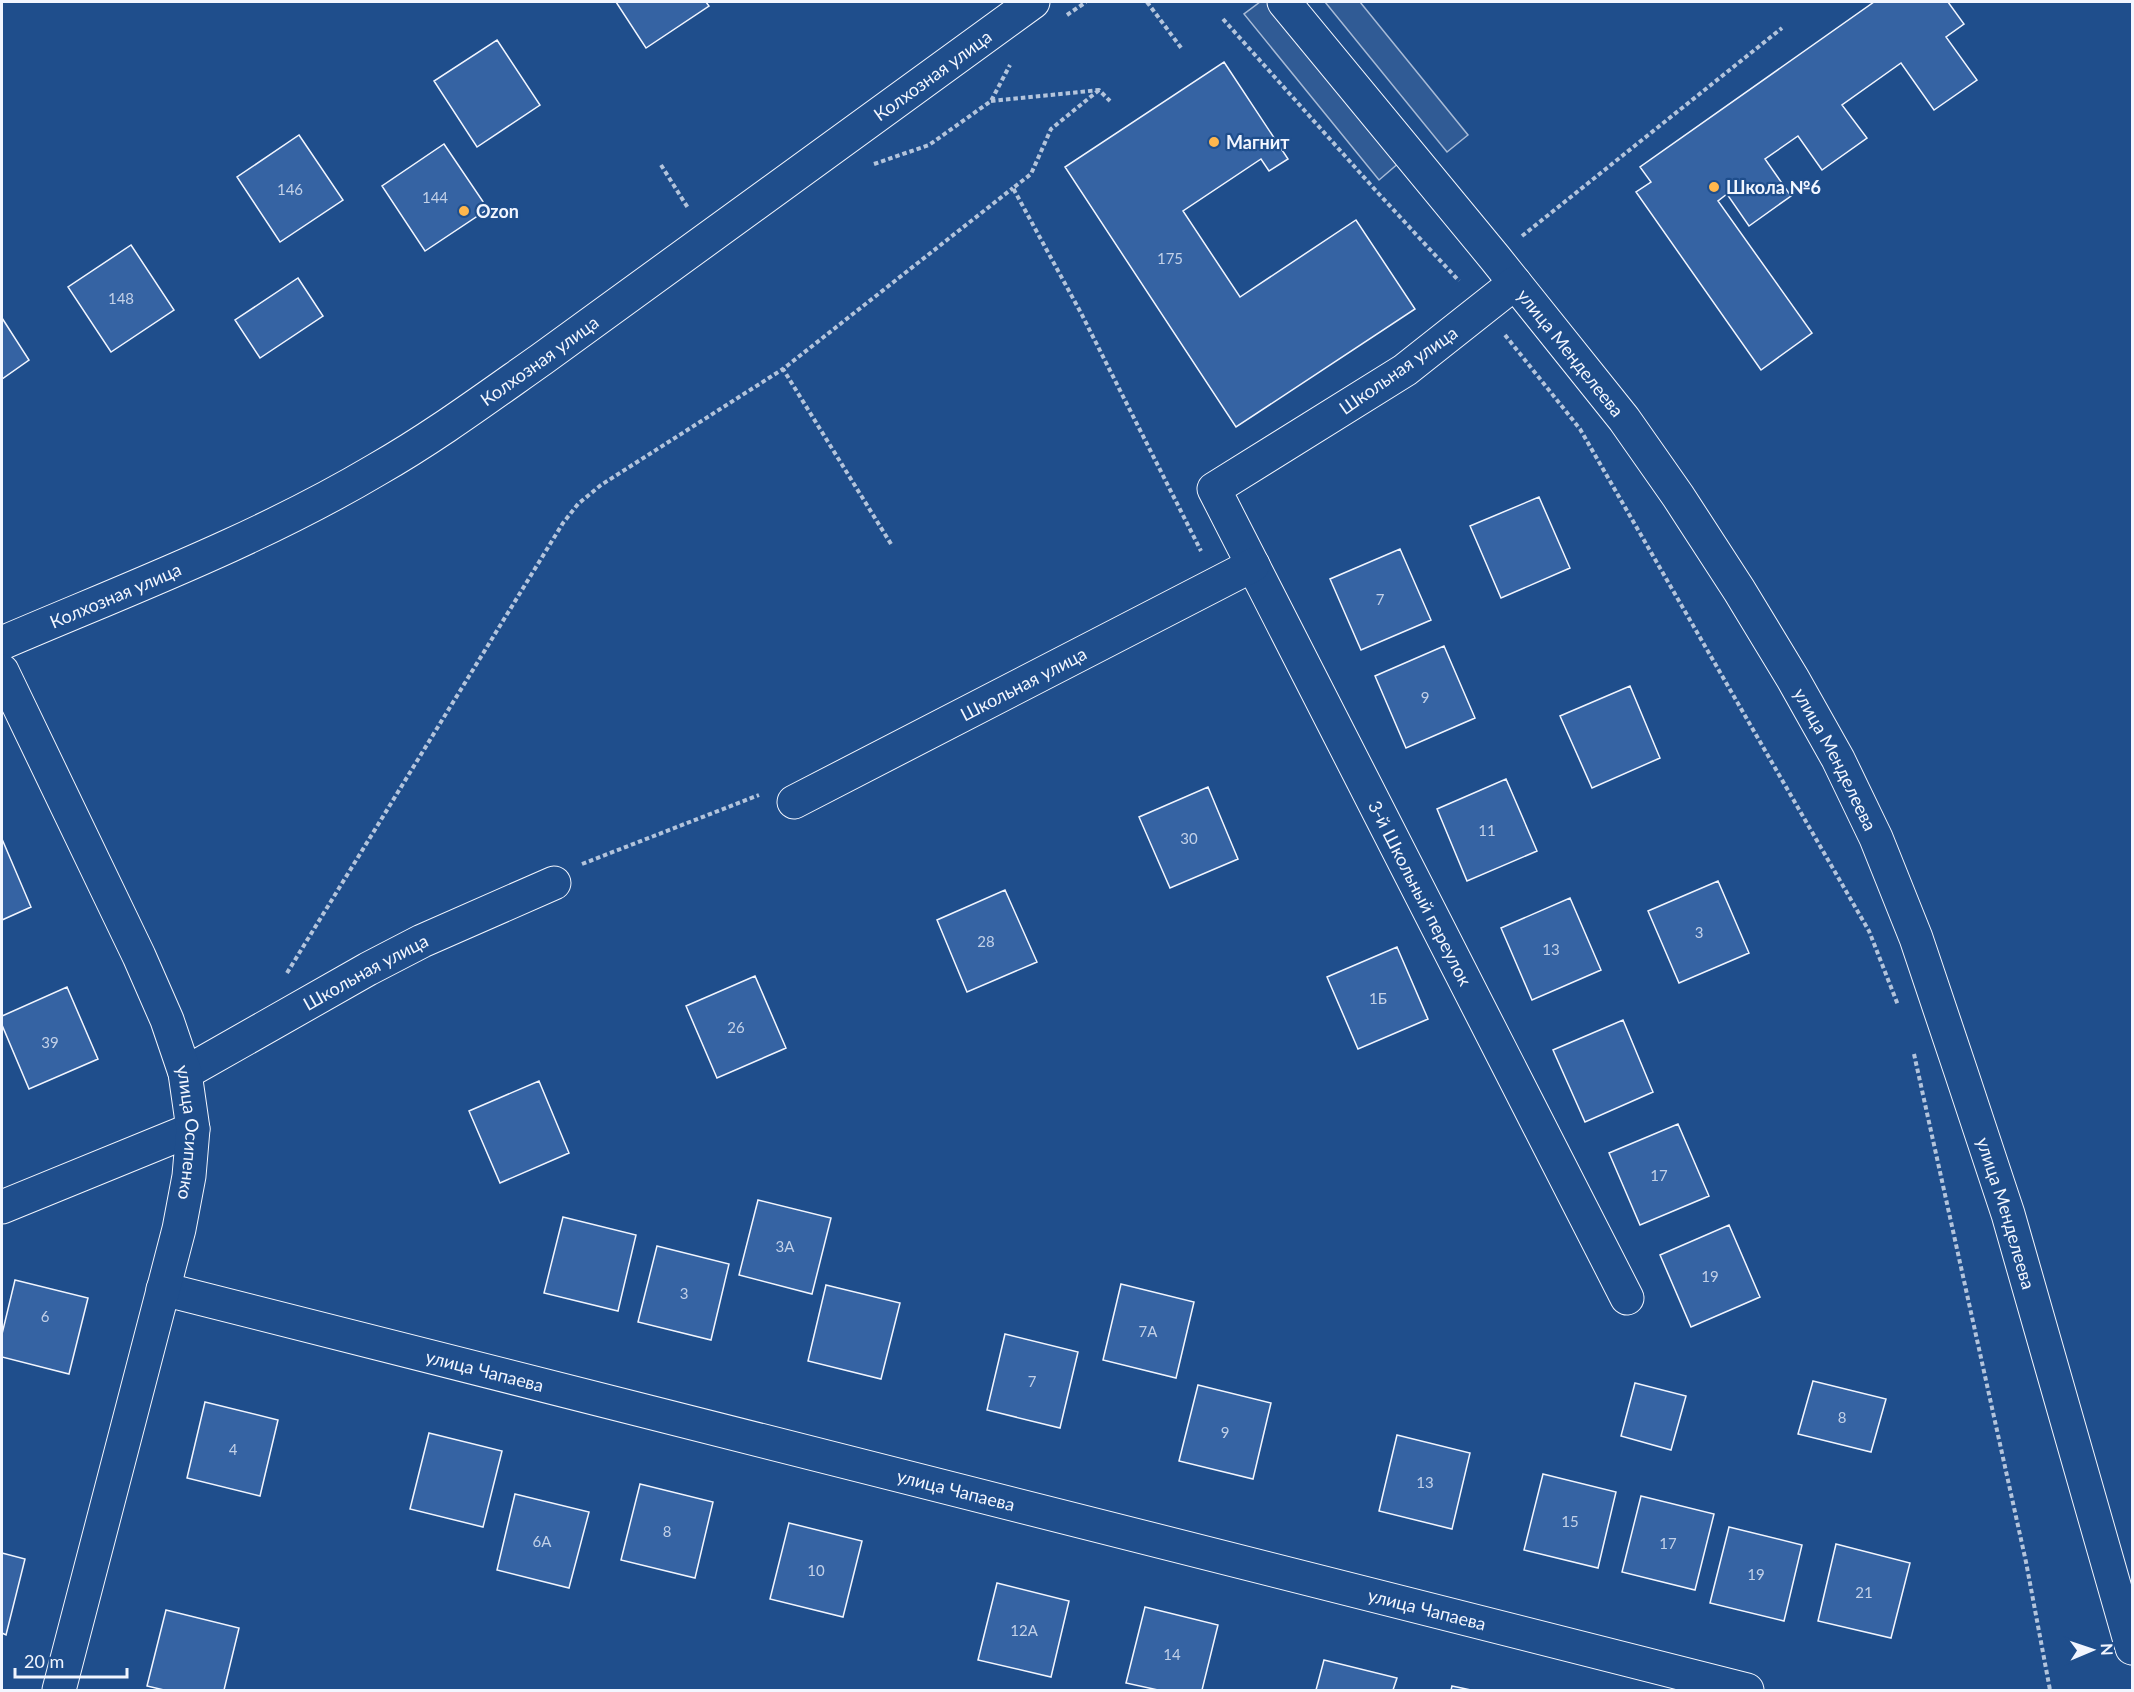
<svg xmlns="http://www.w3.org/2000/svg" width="2134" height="1692" viewBox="0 0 2134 1692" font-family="Lato,sans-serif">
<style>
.built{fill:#305b95;stroke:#a8bbd7;stroke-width:1.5}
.building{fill:#3563a3;stroke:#f2f6ff;stroke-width:1.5}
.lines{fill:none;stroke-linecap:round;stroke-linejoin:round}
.street-casing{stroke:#f2f6ff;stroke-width:35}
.secondary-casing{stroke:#f2f6ff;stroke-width:35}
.path{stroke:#b3c4dc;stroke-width:4;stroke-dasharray:4.5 3;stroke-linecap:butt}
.street{stroke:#1f4e8c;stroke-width:33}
.secondary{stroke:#1f4e8c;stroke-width:33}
.poi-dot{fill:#ffb74d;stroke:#1f4e8c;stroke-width:2}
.labels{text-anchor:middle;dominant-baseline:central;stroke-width:4.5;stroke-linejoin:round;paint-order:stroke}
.number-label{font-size:15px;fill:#c3d1e8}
.street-label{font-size:18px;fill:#f2f6ff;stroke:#1f4e8c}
.poi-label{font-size:18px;font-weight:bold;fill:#f2f6ff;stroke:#1f4e8c;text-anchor:start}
</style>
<rect width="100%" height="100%" fill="#1f4e8c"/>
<path class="built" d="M1260 2H1270L1400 162 1379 180 1244 14Z
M1325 2H1360L1468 135 1447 152Z"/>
<path class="building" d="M616 2H706L709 6 646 48Z
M1874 2H1948L1964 24 1946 37 1977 80 1934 110 1901 63 1842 105 1867 138 1822 170 1798 136 1765 159 1791 196 1749 226 1727 194 1718 201 1812 333 1761 370 1636 192 1651 182 1640 167Z
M497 40 540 105 477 147 434 81Z
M1224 62 1288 159 1269 171 1261 159 1183 211 1240 297 1356 220 1415 309 1236 427 1065 167Z
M299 135 343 200 280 242 237 177Z
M444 144 488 209 425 251 382 186Z
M131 245 174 310 111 352 68 287Z
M298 278 323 316 260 358 235 320Z
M2 318 29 360 2 379Z
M1539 497 1570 568 1501 598 1470 526Z
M1400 549 1431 620 1361 650 1330 579Z
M1444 646 1475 718 1406 748 1375 676Z
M1630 686 1660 758 1592 788 1560 716Z
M1506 779 1537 851 1467 881 1437 809Z
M1208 787 1238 859 1170 888 1139 817Z
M2 839 31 907 2 920Z
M1718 881 1749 953 1679 983 1648 911Z
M1005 890 1037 962 967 992 937 920Z
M1570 898 1601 970 1532 1000 1501 928Z
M1397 947 1428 1019 1358 1049 1327 977Z
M755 976 786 1048 717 1078 686 1006Z
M67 987 98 1059 29 1089 2 1025V1016Z
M1623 1020 1653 1092 1585 1122 1553 1050Z
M539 1081 569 1153 500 1183 469 1111Z
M1678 1124 1709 1196 1640 1225 1609 1153Z
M758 1200 831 1218 812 1294 739 1275Z
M563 1217 636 1235 618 1311 544 1293Z
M1729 1225 1760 1297 1691 1327 1660 1255Z
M657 1246 729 1264 711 1340 638 1322Z
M15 1280 88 1298 69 1374 2 1357V1334Z
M1121 1284 1194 1302 1176 1378 1103 1360Z
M826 1285 900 1303 881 1379 808 1361Z
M1005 1334 1078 1352 1060 1428 987 1410Z
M1813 1381 1886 1399 1871 1452 1798 1434Z
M1635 1383 1686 1396 1671 1450 1621 1436Z
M1198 1385 1271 1403 1253 1479 1179 1461Z
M205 1402 278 1420 260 1496 187 1478Z
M429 1433 502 1451 483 1527 410 1509Z
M1397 1435 1470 1453 1452 1529 1379 1511Z
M1543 1474 1616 1492 1598 1568 1524 1550Z
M640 1484 713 1502 695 1578 621 1560Z
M515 1494 589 1512 569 1588 497 1570Z
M1641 1496 1714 1514 1695 1590 1622 1572Z
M789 1523 862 1541 843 1617 770 1599Z
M1729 1527 1802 1545 1784 1621 1710 1603Z
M1836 1544 1910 1563 1891 1638 1818 1621Z
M2 1553 25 1559 6 1635 2 1633Z
M997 1583 1069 1601 1051 1677 978 1660Z
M1145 1607 1218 1625 1202 1690H1158L1126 1683Z
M166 1610 239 1628 224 1690H164L147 1686Z
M1324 1660 1397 1678 1393 1690H1316Z
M1452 1686 1471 1690H1451Z"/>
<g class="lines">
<defs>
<g id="street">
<path id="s1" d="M1284 2 1495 258 1624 419 1678 496 1739 590 1793 679 1838 759 1876 838 1916 938 1961 1072 2008 1214 2132 1648"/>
<path id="s2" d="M1515 283 1405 370 1214 489 1627 1298"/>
<path id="s3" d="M794 802 1253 565"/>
<path id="s4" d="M185 1073 368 969 422 941 554 883"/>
<path d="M2 1207 193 1129"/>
<path id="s5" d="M163 1289 1747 1690"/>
</g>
<g id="secondary">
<path id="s6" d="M2 643C128 589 258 540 376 470 434 437 488 397 542 359L1033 2"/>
<path id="s7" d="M2 671 139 956 167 1020 185 1073 193 1129 189 1176 179 1229 59 1690"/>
</g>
</defs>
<use href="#street" class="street-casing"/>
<use href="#secondary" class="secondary-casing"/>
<path class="path" d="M1147 2 1182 49
M1067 15 1086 2
M1223 19 1378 193 1459 281
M1099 90 1051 129 1031 174 1013 188 1081 313 1201 551
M991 101 1099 90 1110 101
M874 164 929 145 991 101 1010 65
M661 165 688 208
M1522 236 1782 28
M1505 335 1580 429 1869 931 1898 1005
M891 544 783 369 1013 188
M582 864 759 795
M287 973 563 523 578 504 601 485 783 369
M1914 1054 2026 1562 2050 1690"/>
<use href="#street" class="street"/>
<use href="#secondary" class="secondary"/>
</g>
<g class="poi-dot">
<circle cx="1214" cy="142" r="6"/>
<circle cx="1714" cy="187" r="6"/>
<circle cx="464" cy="211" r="6"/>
</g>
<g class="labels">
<g class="number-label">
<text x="290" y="189">146</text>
<text x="435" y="197">144</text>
<text x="1170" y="258">175</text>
<text x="121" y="298">148</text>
<text x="1380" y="599">7</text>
<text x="1425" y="697">9</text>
<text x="1487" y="830">11</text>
<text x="1189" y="838">30</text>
<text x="1699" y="932">3</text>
<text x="986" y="941">28</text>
<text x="1551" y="949">13</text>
<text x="1378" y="998">1Б</text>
<text x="736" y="1027">26</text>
<text x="50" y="1042">39</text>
<text x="1659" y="1175">17</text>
<text x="785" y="1246">3А</text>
<text x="1710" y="1276">19</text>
<text x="684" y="1293">3</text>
<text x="45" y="1316">6</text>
<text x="1148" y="1331">7А</text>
<text x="1032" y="1381">7</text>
<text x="1842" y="1417">8</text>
<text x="1225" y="1432">9</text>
<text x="233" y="1449">4</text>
<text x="1425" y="1482">13</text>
<text x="1570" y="1521">15</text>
<text x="667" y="1531">8</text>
<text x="542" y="1541">6А</text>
<text x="1668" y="1543">17</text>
<text x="816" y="1570">10</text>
<text x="1756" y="1574">19</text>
<text x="1864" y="1592">21</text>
<text x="1024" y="1630">12А</text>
<text x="1172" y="1654">14</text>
</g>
<g class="street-label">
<text stroke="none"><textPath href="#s6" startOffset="1095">Колхозная улица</textPath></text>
<text stroke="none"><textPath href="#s1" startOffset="453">улица Менделеева</textPath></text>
<text stroke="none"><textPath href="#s6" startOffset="609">Колхозная улица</textPath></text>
<text transform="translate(1398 370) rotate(-35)">Школьная улица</text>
<text stroke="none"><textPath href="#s6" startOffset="123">Колхозная улица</textPath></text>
<text stroke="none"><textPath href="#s3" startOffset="258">Школьная улица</textPath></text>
<text stroke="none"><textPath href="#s1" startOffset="939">улица Менделеева</textPath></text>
<text stroke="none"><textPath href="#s2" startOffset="819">3-й Школьный переулок</textPath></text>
<text stroke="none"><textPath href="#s4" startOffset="207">Школьная улица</textPath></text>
<text stroke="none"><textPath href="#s7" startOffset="502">улица Осипенко</textPath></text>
<text stroke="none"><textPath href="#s1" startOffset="1425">улица Менделеева</textPath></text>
<text stroke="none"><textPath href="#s5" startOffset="332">улица Чапаева</textPath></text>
<text stroke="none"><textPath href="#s5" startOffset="818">улица Чапаева</textPath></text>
<text stroke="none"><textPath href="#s5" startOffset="1304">улица Чапаева</textPath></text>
</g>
<g class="poi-label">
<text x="1226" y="142">Магнит</text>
<text x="1726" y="187">Школа №6</text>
<text x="476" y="211">Ozon</text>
</g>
</g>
<rect width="2134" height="1692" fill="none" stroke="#f2f6ff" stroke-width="6"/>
<g transform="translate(2092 1650) rotate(88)" stroke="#1f4e8c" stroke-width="4.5" paint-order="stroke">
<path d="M0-4.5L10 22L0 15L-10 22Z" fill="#f2f6ff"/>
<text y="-9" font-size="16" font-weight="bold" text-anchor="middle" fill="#f2f6ff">N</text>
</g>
<path d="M15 1668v9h112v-9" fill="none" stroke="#f2f6ff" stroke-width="3"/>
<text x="24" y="1668" font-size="18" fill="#f2f6ff" stroke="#1f4e8c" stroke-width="4.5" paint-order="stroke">20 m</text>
</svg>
